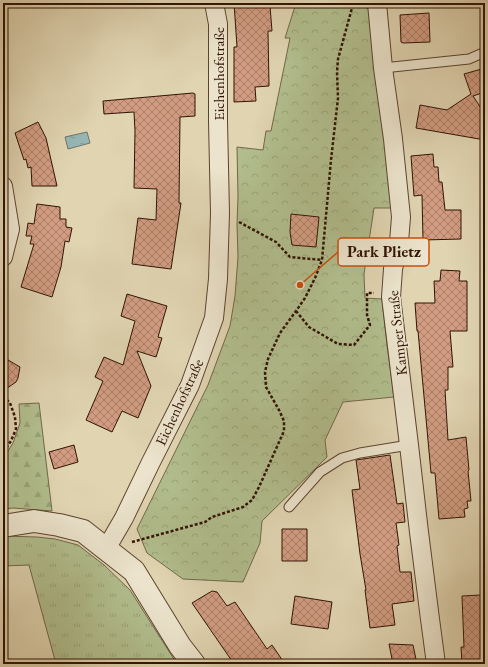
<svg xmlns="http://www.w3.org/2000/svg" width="488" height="667" viewBox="0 0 488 667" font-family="'EB Garamond',serif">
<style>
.grass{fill:url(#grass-tufts);stroke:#716848}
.forest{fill:url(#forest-firs);stroke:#716848}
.park{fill:url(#park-crowns);stroke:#716848}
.water{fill:url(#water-ripples);stroke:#6e756e}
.building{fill:url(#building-cross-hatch);stroke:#311303}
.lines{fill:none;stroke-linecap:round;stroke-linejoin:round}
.service-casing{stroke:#5d432e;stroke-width:11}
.minor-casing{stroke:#5d432e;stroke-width:20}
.tertiary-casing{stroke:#5d432e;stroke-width:24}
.path{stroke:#311303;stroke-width:2.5;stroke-dasharray:3 2;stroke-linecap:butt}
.service{stroke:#ebe3cc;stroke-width:9}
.minor{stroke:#ebe3cc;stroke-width:18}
.tertiary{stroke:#ebe3cc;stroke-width:22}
.labels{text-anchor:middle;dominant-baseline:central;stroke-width:3.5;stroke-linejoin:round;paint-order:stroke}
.street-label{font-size:15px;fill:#311303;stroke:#ebe3cc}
.leader{fill:none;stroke:#cd4e0b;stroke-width:1.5}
.callout-dot{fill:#cd4e0b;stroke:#ebe3cc;stroke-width:1.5}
.callout{fill:#ebe3cc;stroke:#cd4e0b;stroke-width:1.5}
.callout-label{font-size:16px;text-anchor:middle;font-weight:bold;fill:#311303}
</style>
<defs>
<pattern id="grass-tufts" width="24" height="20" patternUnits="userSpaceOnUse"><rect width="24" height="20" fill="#b1bd8d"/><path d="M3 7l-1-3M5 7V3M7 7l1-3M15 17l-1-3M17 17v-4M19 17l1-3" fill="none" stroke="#99a278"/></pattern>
<pattern id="forest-firs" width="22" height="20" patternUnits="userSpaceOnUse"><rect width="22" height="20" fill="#b1bd8d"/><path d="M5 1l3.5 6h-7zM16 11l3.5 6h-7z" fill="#99a278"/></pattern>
<pattern id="park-crowns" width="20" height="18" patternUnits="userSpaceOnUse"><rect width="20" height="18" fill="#b1bd8d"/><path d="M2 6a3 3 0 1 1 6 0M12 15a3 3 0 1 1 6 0" fill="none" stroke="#99a278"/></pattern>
<pattern id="water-ripples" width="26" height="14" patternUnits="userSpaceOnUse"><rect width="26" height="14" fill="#96b7b5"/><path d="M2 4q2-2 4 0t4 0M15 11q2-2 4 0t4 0" fill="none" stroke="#829c9a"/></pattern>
<pattern id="building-cross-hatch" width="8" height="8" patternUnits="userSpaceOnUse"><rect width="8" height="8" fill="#d19c81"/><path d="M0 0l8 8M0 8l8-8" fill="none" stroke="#aa7e67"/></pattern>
</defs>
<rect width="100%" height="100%" fill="#e0d4b1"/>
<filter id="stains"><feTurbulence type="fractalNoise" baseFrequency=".005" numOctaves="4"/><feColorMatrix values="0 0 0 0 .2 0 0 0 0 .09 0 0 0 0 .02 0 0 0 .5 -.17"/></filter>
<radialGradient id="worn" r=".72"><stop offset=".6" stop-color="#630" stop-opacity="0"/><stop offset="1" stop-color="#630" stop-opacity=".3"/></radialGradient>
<path class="grass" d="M3 536 37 537 55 539 78 545 104 565 130 590 177 664H56L29 565 3 566Z"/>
<path class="forest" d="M39 403 52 511 13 508 3 509V459L13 443 20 423 19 404Z"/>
<path class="park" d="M296 3H357L372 11 393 208H374L364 274 365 298 382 299 387 345 394 397 343 402 325 440 327 457 262 521 260 543 243 582 183 579 147 553 137 529 208 385 230 326 235 296 238 257 237 224 238 197 237 147 263 150 266 131H271L290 38H285Z"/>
<path class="water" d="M87 132 90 143 68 149 65 137Z"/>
<path class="building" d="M234 3H260V5L270 6 272 31H268L269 86 255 87 256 101 234 102V47H237Z
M429 13 430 42 403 43 401 42 400 15Z
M485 68V92L473 96 485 114V140L416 128 420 105 447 110 471 94 464 74Z
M193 93 195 94V116L180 117 179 203H181L171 269 132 264 138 218 156 220 157 189 134 188 135 131 134 112 104 114 103 101Z
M38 122 46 138 57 186H32L31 167 28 168 26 159 24 160 15 133Z
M433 154 434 167H438L439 182H442L445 210H461V239L423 240 422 195 414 196 411 156Z
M37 204 60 207V219H66V227L72 228 69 242 65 241 61 267 52 297 21 287 34 244H30L32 236H26L28 223 34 224Z
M291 214 319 217 316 247 292 245 290 232Z
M441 270 460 271 459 281H467V331H450L453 367H448V390H445L448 440 466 437 469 470 468 471 471 501H467L468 508 464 509 465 517 439 519 435 473H431L418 331H417L415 303H435L434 281H440Z
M127 294 167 306 158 337 162 338 156 357 137 351 151 386 138 418 122 411 112 432 86 420 103 381 95 377 104 357 123 365 135 321 121 316Z
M3 357 20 367 18 378 16 382 3 391Z
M74 445 78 462 54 469 49 452Z
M390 455 397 504 403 503 405 522 396 523 399 545 397 546 400 572H411L414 601 392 604 395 625 370 628 365 590H366L360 554 352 490 360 489 356 460Z
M282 529H307V561H282Z
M212 591 217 592 227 606 235 602 267 649 272 645 285 664H234L192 603Z
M481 595 480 597 485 596V664H462L461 647H464L462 596Z
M295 596 332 602 328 629 291 624Z
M389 644 413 645 417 664H393Z"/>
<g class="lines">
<defs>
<path id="service" d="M383 68 469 59 485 52
M289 507 320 472 342 458 360 453 409 445"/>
<path id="minor" d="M377 3 383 68 393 139 401 217 399 242 393 269 391 297 409 445 419 532 430 619 436 664
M3 186 10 229 3 257
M106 549 124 518 151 462 190 385 214 318 218 279 220 213 218 121V24L214 3"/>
<path id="tertiary" d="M3 526 34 521 59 525 83 531 134 571 180 646 194 664"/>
</defs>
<use href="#service" class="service-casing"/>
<use href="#minor" class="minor-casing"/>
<use href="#tertiary" class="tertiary-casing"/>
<path class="path" d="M239 222 276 242 290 257 322 260
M296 311 309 327 338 344 354 345 370 325 367 315V293H374
M3 396 10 403 15 417 16 429 11 441 3 452
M132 542 205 522 212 517 243 507 252 500 259 487 284 431V421L279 410 266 387 265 372 268 359 280 333 296 311 305 298 315 278 322 260 331 160 338 98 337 72 338 59 352 8 356 4H358"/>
<use href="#service" class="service"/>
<use href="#minor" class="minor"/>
<use href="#tertiary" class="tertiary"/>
</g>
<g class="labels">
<g class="street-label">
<text transform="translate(218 74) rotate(-90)">Eichenhofstraße</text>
<text transform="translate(397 333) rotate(-96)">Kamper Straße</text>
<text transform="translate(179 402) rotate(-65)">Eichenhofstraße</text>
</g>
</g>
<path class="leader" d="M300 285L338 252"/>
<circle class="callout-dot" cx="300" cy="285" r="4"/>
<rect class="callout" x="338" y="238" width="91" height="28" rx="4"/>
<g class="callout-label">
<text x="384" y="257">Park Plietz</text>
</g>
<rect width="488" height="667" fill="none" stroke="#e0d4b1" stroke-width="16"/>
<rect x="4" y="4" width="480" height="659" fill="none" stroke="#311303" stroke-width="2"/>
<rect x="8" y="8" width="472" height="651" fill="none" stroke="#311303"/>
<rect width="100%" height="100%" filter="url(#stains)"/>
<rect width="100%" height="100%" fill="url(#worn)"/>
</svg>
